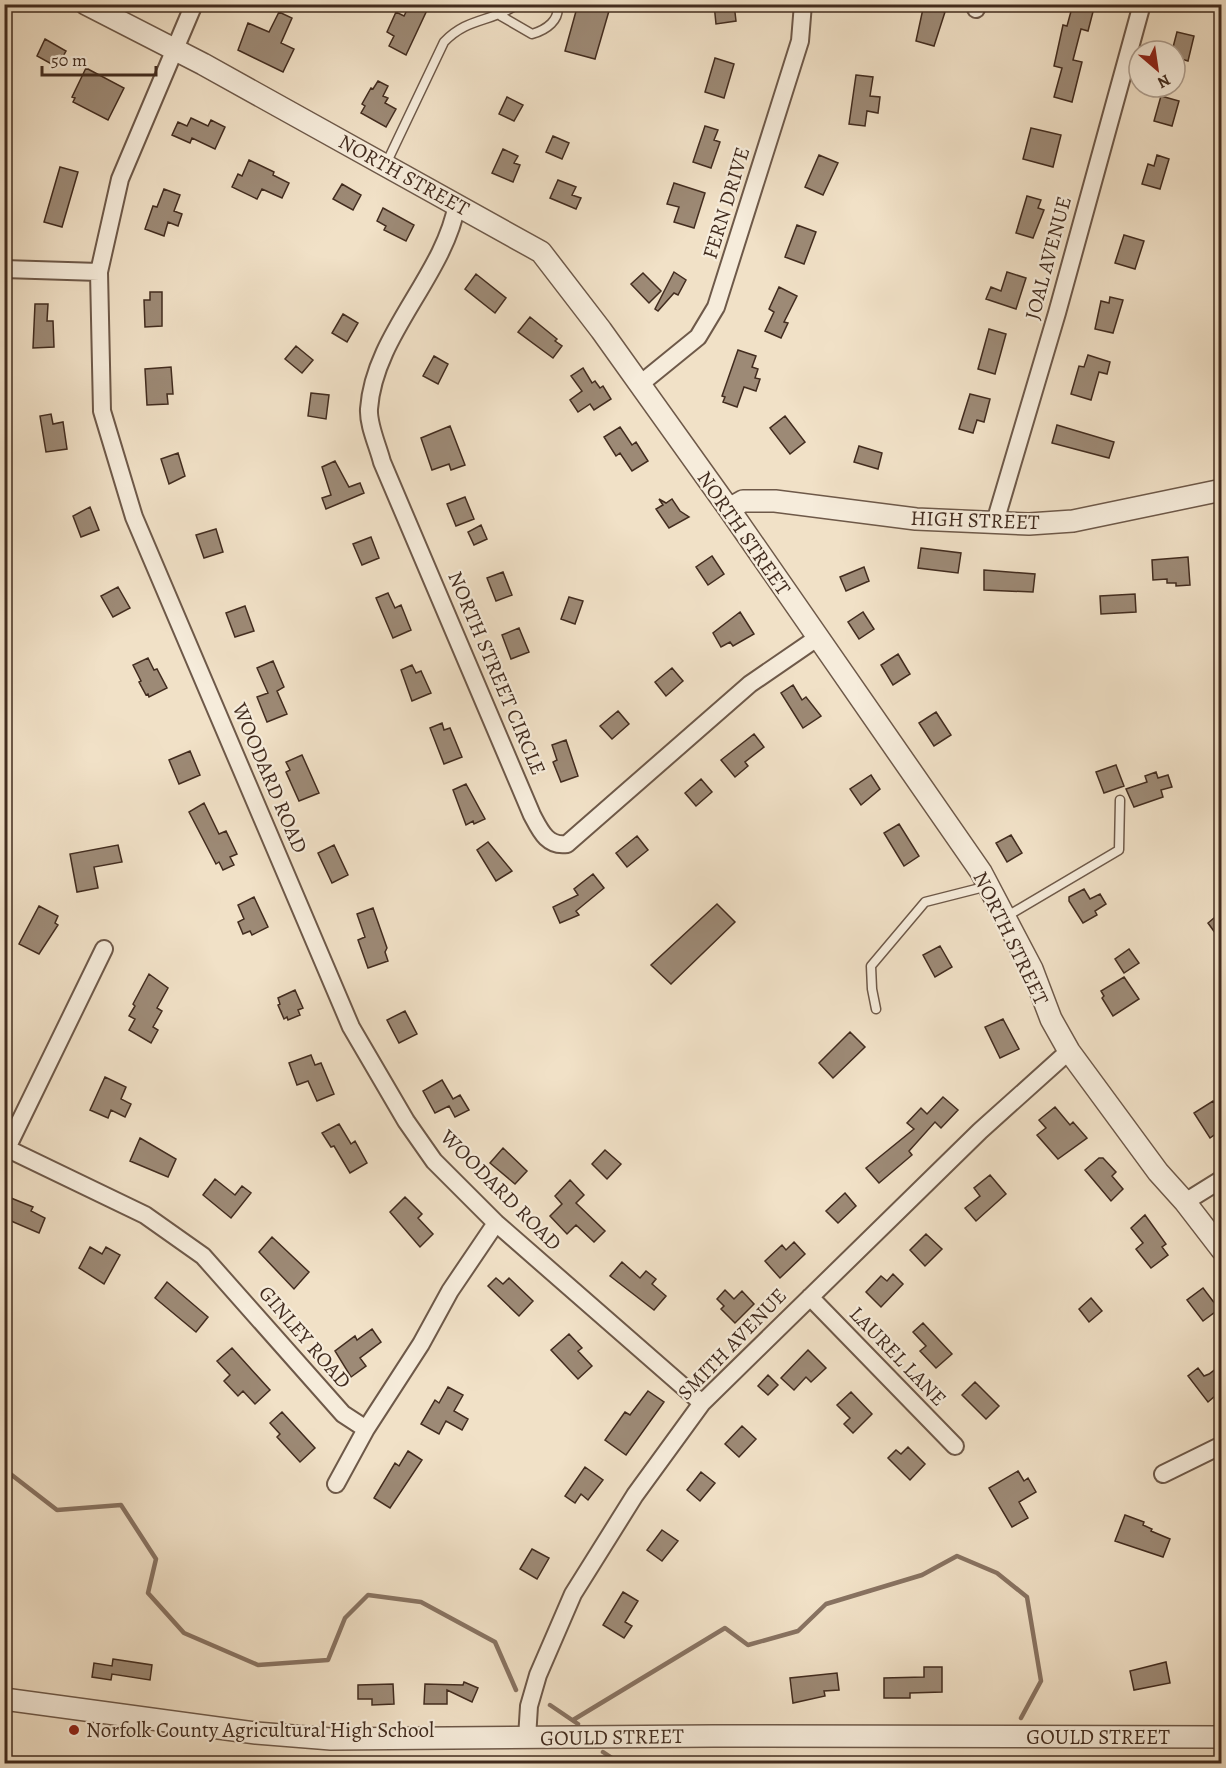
<svg xmlns="http://www.w3.org/2000/svg" width="1226" height="1768" viewBox="0 0 1226 1768" font-family="Alegreya,serif">
<style>
.lines{fill:none;stroke-linecap:round;stroke-linejoin:round}
.stream{stroke:#887362;stroke-width:4.5}
.building{fill:#9d8a76;stroke:#422c1f;stroke-width:1.5}
.service-casing{stroke:#6e5949;stroke-width:11}
.minor-casing{stroke:#6e5949;stroke-width:20}
.tertiary-casing{stroke:#6e5949;stroke-width:24}
.service{stroke:#f6ecdb;stroke-width:8}
.minor{stroke:#f6ecdb;stroke-width:16}
.tertiary{stroke:#f6ecdb;stroke-width:21}
.poi-dot{fill:#8f2418;stroke:#f6ecdb;stroke-width:2}
.labels{text-anchor:middle;dominant-baseline:central;stroke-width:4.5;stroke-linejoin:round;paint-order:stroke}
.street-label{font-size:21px;fill:#422c1f;stroke:#f6ecdb}
.poi-label{font-size:21px;fill:#422c1f;stroke:#f6ecdb;text-anchor:start}
</style>
<rect width="100%" height="100%" fill="#f1e1c7"/>
<filter id="stains"><feTurbulence type="fractalNoise" baseFrequency=".00333" numOctaves="4"/><feColorMatrix values="0 0 0 0 .2 0 0 0 0 .09 0 0 0 0 .02 0 0 0 .5 -.17"/></filter>
<radialGradient id="worn" r=".72"><stop offset=".6" stop-color="#630" stop-opacity="0"/><stop offset="1" stop-color="#630" stop-opacity=".3"/></radialGradient>
<g class="lines">
<path class="stream" d="M4 1469 57 1510 121 1505 156 1559 148 1593 184 1633 258 1665 328 1660 345 1618 368 1595 421 1602 495 1642 516 1690
M550 1705 578 1724
M573 1720 725 1628 748 1645 798 1631 826 1604 922 1575 957 1556 997 1573 1027 1597 1041 1681 1021 1718
M603 1752 621 1764
M1014 1764V1761"/>
</g>
<path class="building" d="M410 4 428 8 406 55 389 46 394 36 387 32 396 12 404 16Z
M578 4H611L595 59 565 51Z
M714 4H734L736 21 716 24Z
M924 4H937L935 9 945 12 934 46 916 41Z
M1073 4H1095L1088 31 1081 29 1073 60 1082 62 1072 102 1054 97 1062 68 1054 66 1063 25 1067 26Z
M279 12 292 18 281 43 294 49 283 72 238 50 248 23 269 32Z
M1177 32 1194 36 1188 61 1175 57V51H1172Z
M45 39 66 51 57 67 37 56Z
M715 58 734 64 724 98 705 92Z
M86 68 124 88 108 120 73 102 75 98 72 97Z
M856 75 873 77 870 96 880 97 878 113 867 111 865 126 849 124Z
M378 81 388 86 383 96 388 98 385 103 396 109 386 127 361 113 365 106 362 104 371 88 373 89Z
M1161 96 1179 101 1172 126 1154 121Z
M507 97 523 105 514 121 499 114Z
M191 118 208 126 211 120 225 127 215 149 192 138 190 143 172 135 178 122 187 126Z
M705 126 718 130 714 140 720 142 711 168 693 162Z
M1031 128 1061 135 1053 167 1023 159Z
M553 136 569 143 562 159 546 152Z
M503 149 518 156 514 163 520 165 513 182 492 173Z
M819 155 838 163 823 195 805 187Z
M1157 155 1169 159 1160 189 1142 184 1148 164 1154 166Z
M249 160 274 172 273 175 289 183 282 198 262 189 257 199 232 187 238 174 242 176Z
M60 167 78 172 62 227 44 222Z
M558 180 576 187 572 195 581 198 576 209 550 198Z
M674 183 705 193 694 228 674 222 679 207 667 204Z
M342 184 361 195 353 210 333 199Z
M164 189 180 195 174 211 182 214 178 226 168 222 164 236 145 229 153 206 157 207Z
M1027 196 1041 200 1038 208 1044 210 1033 238 1016 233Z
M383 208 414 225 406 241 384 230 386 226 377 221Z
M797 225 816 232 804 264 785 257Z
M1124 235 1144 241 1135 269 1115 263Z
M674 272 686 280 678 295 674 293 658 311 655 309Z
M1007 272 1026 278 1016 309 986 299 991 287 1001 291Z
M643 273 661 291 649 303 631 284Z
M476 274 506 298 495 313 465 289Z
M779 287 797 296 784 322 788 323 781 338 765 331 774 312 769 309Z
M150 292H162V326L145 327 144 300H150Z
M1110 297 1123 300 1113 333 1095 329 1101 301 1109 303Z
M35 304H48L47 321H53L54 347 33 348Z
M343 314 358 323 347 342 332 333Z
M530 317 557 339 555 341 562 346 553 358 518 332Z
M989 329 1006 334 995 374 978 369Z
M296 346 313 360 302 373 285 359Z
M738 350 756 356 752 367 758 369 755 378 760 379 756 391 744 387 737 407 723 402 725 397 722 396Z
M1088 355 1110 362 1107 374 1099 372 1091 400 1071 394 1079 366 1084 367Z
M434 356 448 364 438 384 423 376Z
M171 367 173 394H167L168 404 147 405 145 369Z
M583 368 592 383 595 381 600 388 603 386 611 399 594 410 590 404 578 412 570 400 582 391 571 376Z
M311 393 329 395 326 419 308 416Z
M970 394 990 399 984 422 977 420 973 433 959 429Z
M51 414 53 424 63 422 67 449 46 452 40 416Z
M785 416 805 442 790 454 770 428Z
M1057 425 1114 442 1109 458 1052 443Z
M450 426 465 465 451 470 449 464 432 470 421 438Z
M620 427 632 445 636 442 648 461 632 471 620 453 616 456 604 437Z
M859 446 882 453 878 469 854 462Z
M178 453 185 476 169 484 161 459Z
M335 461 349 487 360 483 364 493 326 509 322 498 331 495 322 467Z
M465 497 474 519 456 526 447 504Z
M659 499 666 503 672 499 680 511 689 517 669 528 656 509 663 505Z
M90 507 99 530 81 537 73 516Z
M481 525 487 539 474 545 468 532Z
M216 529 223 552 204 558 196 535Z
M371 537 379 558 362 565 353 544Z
M921 548 961 553 958 573 918 568Z
M712 556 724 574 708 585 696 567Z
M1188 557 1190 585 1176 586V583H1167V579L1153 580 1152 560Z
M864 567 869 581 846 591 840 577Z
M984 570 1035 574 1033 592 984 590Z
M503 572 512 595 496 601 487 578Z
M118 587 130 608 113 617 101 596Z
M388 593 395 608 401 605 411 630 393 638 376 598Z
M1135 594 1136 612 1101 614 1100 596Z
M569 597 583 601 575 624 561 619Z
M245 606 254 631 235 637 226 613Z
M740 612 754 634 733 646 730 642 721 647 713 633Z
M863 612 874 629 859 639 848 622Z
M519 628 529 652 511 659 502 635Z
M898 654 910 674 893 685 881 665Z
M148 658 154 670 157 669 167 688 149 697 148 694 146 695 139 682 141 681 133 665Z
M273 661 284 687 277 691 287 714 267 722 257 697 268 693 257 668Z
M412 665 416 673 421 671 431 693 412 701 401 670Z
M672 668 683 681 666 696 655 682Z
M793 685 802 700 806 697 821 716 803 728 781 693Z
M618 711 629 724 612 739 600 726Z
M936 712 951 735 934 746 919 723Z
M442 723 444 730 450 728 462 757 444 764 430 728Z
M754 734 764 747 745 762 748 766 735 777 721 760Z
M566 740 578 776 561 782 553 762 557 760 552 745Z
M190 751 200 775 179 784 169 760Z
M302 755 319 793 299 801 286 772 290 770 286 762Z
M1116 765 1124 786 1104 793 1096 772Z
M1156 772 1158 778 1168 775 1172 787 1161 790 1163 797 1134 807 1126 789 1147 782 1145 776Z
M871 775 880 789 861 805 850 789Z
M701 779 712 792 696 806 685 793Z
M466 784 485 819 474 824 473 821 466 825 453 790Z
M204 803 219 834 226 831 237 854 230 857 234 865 223 870 219 862 216 864 189 812Z
M899 824 919 856 904 866 884 833Z
M1011 835 1022 853 1007 862 996 843Z
M637 836 648 850 627 867 616 853Z
M488 842 512 871 496 881 477 850Z
M118 845 122 862 94 867 98 888 77 892 70 854Z
M334 845 348 875 332 883 318 853Z
M593 874 604 888 576 911 579 915 560 923 553 907 578 895 574 889Z
M1084 889 1090 899 1100 894 1106 904 1095 911 1097 915 1083 923 1069 901V897Z
M254 897 268 927 252 935 250 931 243 934 238 922 244 919 238 905Z
M717 904 735 922 671 984 651 965Z
M39 906 58 916 55 923 58 925 39 954 19 944Z
M373 908 387 948 385 952 388 961 368 968 358 940 365 937 357 914Z
M1221 912V941L1208 923Z
M940 946 952 967 935 977 923 955Z
M1129 949 1139 963 1124 973 1115 959Z
M149 974 168 988 157 1008 162 1011 153 1027 158 1030 151 1043 129 1030 135 1019 129 1016 135 1006 133 1004Z
M1124 977 1139 999 1113 1016 1102 998 1104 996 1101 991Z
M295 990 303 1008 298 1010 300 1015 288 1020 287 1017 284 1019 278 1005 280 1004 278 998Z
M405 1011 417 1034 399 1043 387 1020Z
M1003 1019 1019 1049 1000 1058 985 1027Z
M850 1032 865 1047 833 1078 819 1063Z
M311 1055 315 1065 321 1063 334 1094 317 1101 308 1081 297 1085 289 1063Z
M105 1077 126 1087 121 1099 131 1104 125 1117 111 1110 108 1118 90 1110Z
M442 1080 453 1099 460 1095 469 1110 455 1117 449 1106 435 1113 423 1091Z
M943 1097 958 1110 941 1128 935 1122 909 1151 912 1155 879 1183 866 1168 914 1129 907 1123 921 1108 927 1114Z
M1213 1101 1221 1112V1130L1210 1138 1194 1113Z
M1055 1107 1070 1125 1073 1122 1087 1138 1058 1159 1037 1135 1046 1128 1039 1120Z
M339 1124 351 1144 355 1141 367 1163 350 1173 334 1146 331 1147 322 1133Z
M140 1138 176 1159 168 1177 130 1161Z
M503 1148 527 1171 515 1184 490 1163Z
M605 1150 621 1164 607 1179 592 1164Z
M1099 1158H1103L1116 1172 1112 1176 1123 1189 1111 1201 1085 1170Z
M990 1175 1006 1194 976 1221 965 1208 980 1196 974 1188Z
M215 1179 235 1195 242 1186 251 1193 231 1218 203 1195Z
M570 1180 584 1195 576 1203 605 1231 594 1242 576 1225 567 1234 550 1216 562 1204 555 1196Z
M845 1193 856 1206 838 1223 826 1211Z
M405 1197 422 1214 418 1218 433 1234 420 1247 390 1212Z
M11 1198 33 1207 31 1211 45 1218 39 1233 4 1218V1200L9 1202Z
M1145 1215 1166 1244 1162 1247 1168 1255 1151 1268 1136 1249 1143 1243 1131 1228Z
M926 1234 942 1249 925 1266 910 1250Z
M272 1237 309 1272 294 1289 259 1252Z
M794 1242 805 1254 780 1278 765 1261 782 1245 786 1250Z
M90 1247 102 1254 106 1247 120 1255 104 1284 79 1268Z
M622 1262 640 1278 646 1271 656 1279 652 1284 666 1296 654 1310 610 1276Z
M893 1274 903 1284 881 1307 866 1292 881 1276 887 1281Z
M496 1278 503 1284 509 1278 533 1301 519 1316 488 1286Z
M167 1282 208 1317 196 1332 155 1298Z
M1203 1288 1219 1309 1203 1321 1187 1300Z
M725 1290 734 1299 742 1291 754 1304 735 1323 721 1309 724 1306 717 1299Z
M1091 1298 1102 1311 1089 1322 1079 1309Z
M923 1323 952 1354 936 1368 920 1351 926 1346 913 1332Z
M372 1329 381 1342 360 1358 366 1366 351 1377 335 1351 355 1336 357 1340Z
M569 1334 582 1348 578 1351 592 1366 578 1379 551 1350Z
M232 1348 270 1390 255 1404 243 1391 238 1396 224 1381 230 1375 217 1361Z
M808 1350 826 1368 811 1382 806 1377 794 1390 781 1378Z
M1221 1365V1391L1208 1402 1188 1376 1198 1368 1204 1376 1209 1374Z
M768 1375 778 1385 768 1395 758 1386Z
M975 1382 999 1406 986 1419 962 1395Z
M448 1387 463 1395 454 1411 468 1419 462 1430 446 1421 439 1434 421 1424 435 1400 439 1403Z
M648 1391 664 1402 626 1455 605 1440 625 1412 630 1415Z
M851 1392 872 1414 853 1433 844 1424 850 1418 837 1405Z
M282 1412 315 1448 300 1462 277 1437 280 1434 270 1423Z
M742 1426 756 1439 739 1457 725 1444Z
M908 1447 925 1464 910 1480 888 1458 896 1450 901 1454Z
M408 1451 422 1460 390 1508 374 1498 395 1463 399 1466Z
M585 1467 603 1480 588 1500 581 1494 575 1503 565 1496Z
M1018 1471 1024 1481 1028 1478 1036 1492 1019 1502 1028 1518 1012 1527 989 1488Z
M701 1472 715 1483 700 1501 687 1490Z
M1125 1515 1144 1522 1143 1525 1152 1529 1151 1531 1170 1539 1163 1557 1115 1541Z
M662 1530 678 1541 662 1561 647 1550Z
M532 1549 549 1558 537 1579 520 1569Z
M623 1592 638 1601 625 1622 632 1626 624 1638 603 1625Z
M113 1659 152 1665 150 1680 112 1674 111 1680 92 1677 94 1663 112 1666Z
M1166 1662 1170 1683 1134 1690 1130 1671Z
M924 1667H942V1692L910 1693V1698H884V1678L924 1677Z
M837 1673 839 1690 824 1691 825 1696 793 1703 790 1678Z
M464 1682 478 1688 472 1702 447 1690V1704H424L425 1684 463 1685Z
M393 1684 394 1704 372 1705V1699H358V1685Z"/>
<g class="lines">
<defs>
<path id="service" d="M501 16 532 34C546 30 561 20 557 4
M386 164 444 42C468 17 490 23 518 4
M1004 918 1119 850 1120 800
M876 1009 872 989 871 966 925 902 988 886"/>
<path id="minor" d="M194 4 120 179 99 272 102 411 134 517 351 1027 406 1121 434 1161 496 1223 702 1403
M976 9 978 4
M457 204C444 276 374 335 369 409 368 425 378 446 382 462L532 815C540 830 547 847 567 844L750 684 817 638
M4 269 99 272
M639 385 698 337 716 307 800 41 803 4
M995 522 1057 313 1142 4
M4 1147 145 1215 203 1256 343 1414 366 1429 421 1344 450 1291 496 1223
M7 1148 104 949
M1185 1202 1222 1179
M810 1297 955 1446
M1163 1474 1222 1445
M336 1484 366 1429
M527 1738 529 1706 538 1675 573 1594 635 1495 702 1403 980 1131 1069 1051"/>
<path id="tertiary" d="M86 4 203 64 541 252 601 330 729 509 981 872 1032 969 1051 1019 1069 1051 1158 1172 1185 1202 1222 1250
M729 509 743 501H775L916 519 1029 524 1073 521 1222 490
M4 1699 256 1733 331 1739 713 1736 1222 1737"/>
</defs>
<use href="#service" class="service-casing"/>
<use href="#minor" class="minor-casing"/>
<use href="#tertiary" class="tertiary-casing"/>
<use href="#service" class="service"/>
<use href="#minor" class="minor"/>
<use href="#tertiary" class="tertiary"/>
</g>
<circle class="poi-dot" cx="74" cy="1730" r="6"/>
<g class="labels">
<g class="street-label">
<text transform="translate(404 175) rotate(29)">NORTH STREET</text>
<text transform="translate(726 203) rotate(-73)">FERN DRIVE</text>
<text transform="translate(1048 258) rotate(-75)">JOAL AVENUE</text>
<text transform="translate(975 520) rotate(2)">HIGH STREET</text>
<text transform="translate(744 533) rotate(55)">NORTH STREET</text>
<text transform="translate(497 673) rotate(67)">NORTH STREET CIRCLE</text>
<text transform="translate(270 778) rotate(67)">WOODARD ROAD</text>
<text transform="translate(1011 938) rotate(64)">NORTH STREET</text>
<text transform="translate(501 1190) rotate(45)">WOODARD ROAD</text>
<text transform="translate(305 1337) rotate(49)">GINLEY ROAD</text>
<text transform="translate(732 1344) rotate(-46)">SMITH AVENUE</text>
<text transform="translate(898 1356) rotate(46)">LAUREL LANE</text>
<text transform="translate(612 1737) rotate(-1)">GOULD STREET</text>
<text x="1098" y="1737">GOULD STREET</text>
</g>
<g class="poi-label">
<text x="86" y="1730">Norfolk County Agricultural High School</text>
</g>
</g>
<rect width="1226" height="1768" fill="none" stroke="#f1e1c7" stroke-width="24"/>
<rect x="6" y="6" width="1214" height="1756" fill="none" stroke="#422c1f" stroke-width="3"/>
<rect x="12" y="12" width="1202" height="1744" fill="none" stroke="#422c1f" stroke-width="1.5"/>
<g transform="translate(1157 69) rotate(151)"><circle r="28" fill="#f6ecdb" stroke="#ae9f90" stroke-width="1.5"/>
<path d="M0-4.5L10 22L0 15L-10 22Z" fill="#8f2418"/>
<text y="-9" font-size="16" font-weight="bold" text-anchor="middle" fill="#422c1f">N</text>
</g>
<path d="M42 66v9h114v-9" fill="none" stroke="#422c1f" stroke-width="3"/>
<text x="51" y="66" font-size="18" fill="#422c1f" stroke="#f6ecdb" stroke-width="4.5" paint-order="stroke">50 m</text>
<rect width="100%" height="100%" filter="url(#stains)"/>
<rect width="100%" height="100%" fill="url(#worn)"/>
</svg>
